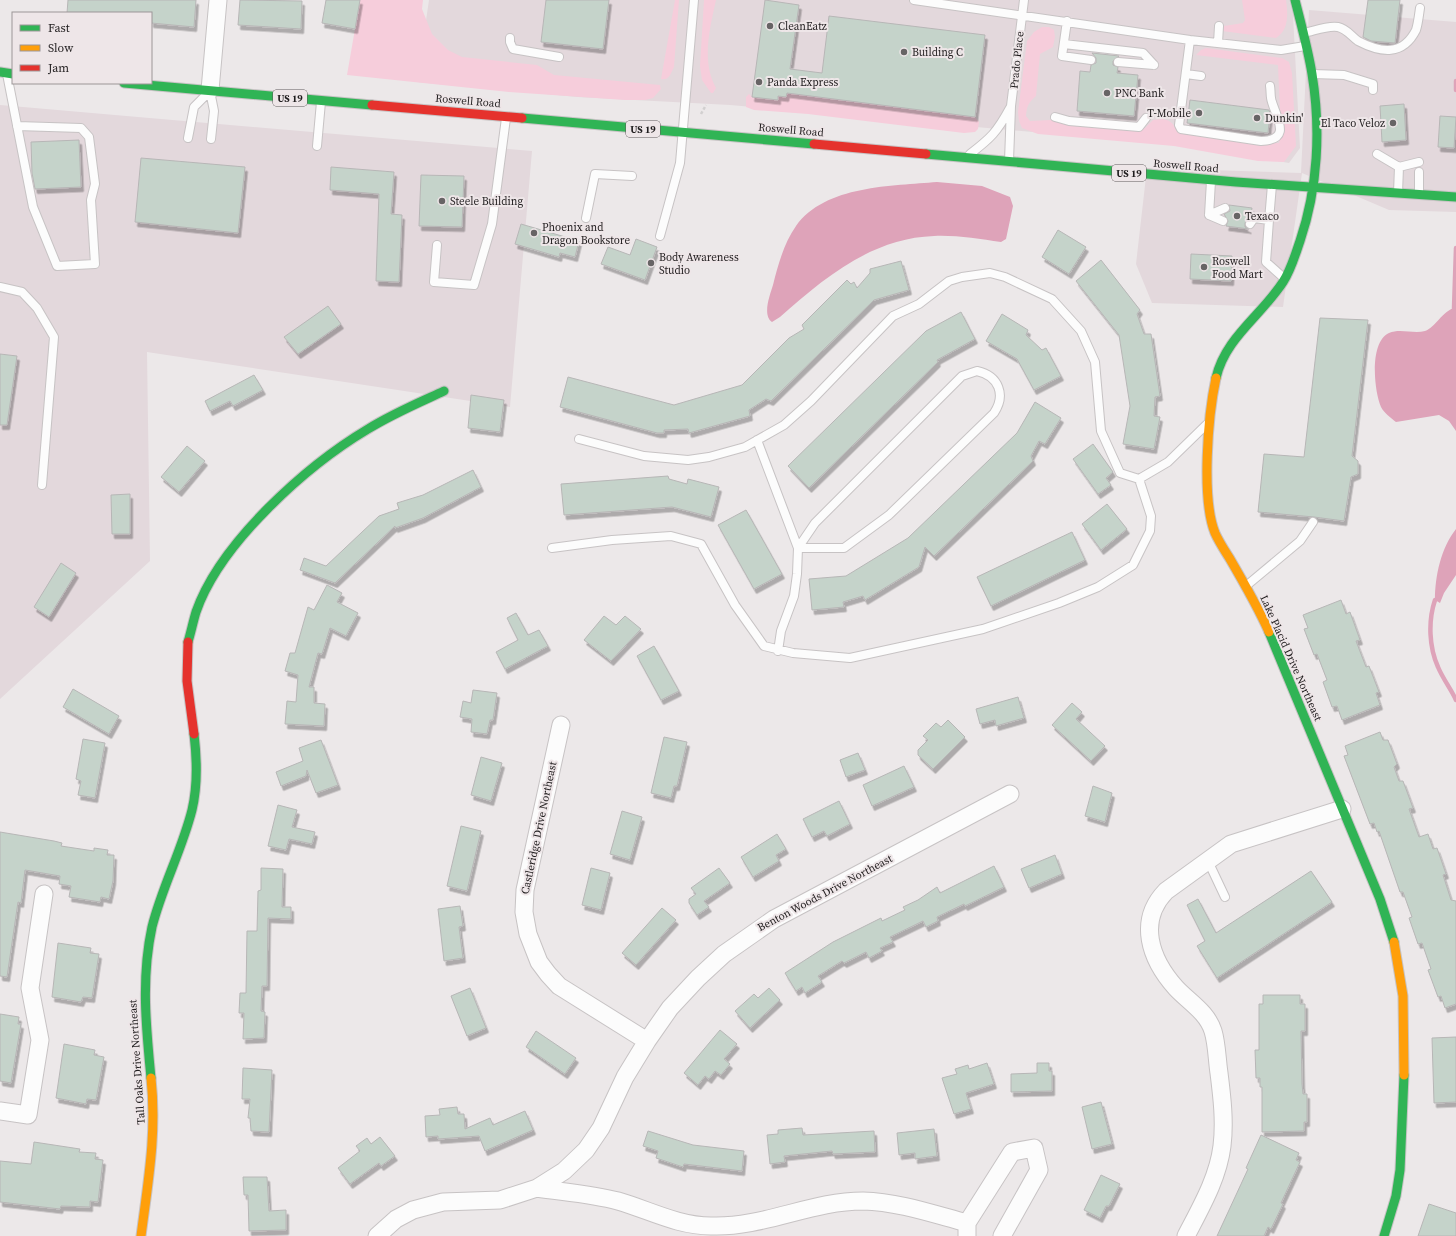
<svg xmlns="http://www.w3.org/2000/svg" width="1456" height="1236" viewBox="0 0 1456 1236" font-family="'Source Serif 4',serif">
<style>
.built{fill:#e3d8dc}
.green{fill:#f6cddb}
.water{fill:#dea3b9}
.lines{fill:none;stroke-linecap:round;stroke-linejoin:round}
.stream{stroke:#dea3b9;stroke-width:4.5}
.building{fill:#c5d3ca;stroke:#b7b6b6;filter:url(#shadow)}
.lane-casing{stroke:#c7c3c4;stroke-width:10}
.street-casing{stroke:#c7c3c4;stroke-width:19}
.fast-casing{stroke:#c7c3c4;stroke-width:11}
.slow-casing{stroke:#c7c3c4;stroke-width:11}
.jam-casing{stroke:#c7c3c4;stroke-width:11}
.path{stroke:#d2d0d0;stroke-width:2.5;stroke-dasharray:3 2;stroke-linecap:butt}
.lane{stroke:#fcfcfc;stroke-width:8}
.street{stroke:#fcfcfc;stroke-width:17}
.fast{stroke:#30b455;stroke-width:9}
.slow{stroke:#ff9f0a;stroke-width:9}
.jam{stroke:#e5322d;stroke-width:9}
.poi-dot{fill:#676465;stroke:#eee6e8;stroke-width:1.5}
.labels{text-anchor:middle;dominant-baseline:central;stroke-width:4;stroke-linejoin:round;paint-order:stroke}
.shield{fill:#eee6e8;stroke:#5e595b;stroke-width:1}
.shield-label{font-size:10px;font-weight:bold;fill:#201d1e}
.poi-label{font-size:11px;fill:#201d1e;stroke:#eee6e8;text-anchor:start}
.street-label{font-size:11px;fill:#201d1e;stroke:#eee6e8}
</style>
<defs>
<filter id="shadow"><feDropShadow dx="2.5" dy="4.5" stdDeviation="0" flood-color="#0004"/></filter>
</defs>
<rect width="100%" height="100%" fill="#ece8e9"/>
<path class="built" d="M429 0H1289L1293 15 1300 148 1289 163 1188 146 730 105 578 97 417 82Z
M1309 10 1456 22V212L1389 210 1302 173 1283 307 1152 303 1136 264 1147 168 1301 173Z
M0 105 532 151 510 407 147 352 150 561 0 699Z"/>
<path class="green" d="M360 0H423L422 9 432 34 448 50 462 57 537 65 554 75 660 85 661 89 653 98 645 100H625L509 92 347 75Z
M675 0H679L674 67C671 73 669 81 661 79Z
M704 0H716C710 28 701 61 716 88L713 93H711L702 80 700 66Z
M1242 0H1286C1288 14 1289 30 1276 38L1222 31 1224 26 1243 23 1245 20Z
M1042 27H1049L1054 30 1055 37 1053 47 1040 54 1036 96C1028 103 1027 106 1026 116L1030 121 1051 120 1140 129 1145 128 1153 120C1176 116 1170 128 1185 134L1279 143 1283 123 1280 112 1278 65 1196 55 1201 50 1206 48 1282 58 1289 62 1292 73 1296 146 1284 162 1258 161 1174 146 1038 134 1022 128 1019 121 1018 112 1027 41 1034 32Z
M787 93 975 117 979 122 978 129 975 132 964 133 808 114 754 110 746 107V97L749 94 752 97 777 100 778 96 786 97Z"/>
<path class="water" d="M937 182 982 186 1010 197 1013 206 1006 239 1001 242C979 239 956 235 934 236 872 238 824 278 780 317L772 322C762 315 770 295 773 285 778 265 784 243 796 226 825 185 893 186 937 182Z
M1456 307V431L1449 421 1439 415 1396 422C1391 418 1384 413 1381 407 1374 391 1369 342 1389 333 1400 328 1413 334 1425 331 1436 327 1441 312 1456 307Z
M1456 529V575L1444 593 1440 603 1435 600C1435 576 1441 548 1456 529Z"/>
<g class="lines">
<path class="stream" d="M1456 81V90
M1454 308 1456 248
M1435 600C1428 621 1429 647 1438 667 1443 679 1451 689 1456 700"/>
</g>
<path class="building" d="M68 0H196L194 27 151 23V13H67Z
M240 0 302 1 301 29 238 25Z
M326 0H360L355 29 322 23Z
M546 0H609L603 49 541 42Z
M765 0 799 5 790 69 822 73 829 16 985 35 975 117 787 93 786 97 778 96V100L752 97Z
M1368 0H1400L1395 43 1371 41 1363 37Z
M1092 53 1119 56 1113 61V65L1118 67 1117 73 1138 75 1134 116 1077 111 1080 71 1090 72 1091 65 1096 63V58Z
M1190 100 1269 110 1270 113 1268 133 1187 123Z
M1404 104 1406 140 1382 142 1380 106Z
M1440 116 1456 117 1454 148 1438 147Z
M79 140 81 187 35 189 32 173 31 142Z
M141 158 245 167 238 233 135 222Z
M331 167 394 172 391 214 402 215 399 282 376 281 379 194 330 190Z
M421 175 464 176 462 227 419 226Z
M1229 205 1252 208 1251 214 1245 223V227L1249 229 1226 226 1228 221 1224 214 1230 211Z
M521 224 579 241 575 257 560 253 559 257 515 244Z
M1058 230 1086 247 1069 274 1042 257Z
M636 239 657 247 645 280 601 264 608 247 630 255Z
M1191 254 1232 256 1231 281 1190 279Z
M1101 260 1140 310 1137 314 1144 334H1151L1160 396 1155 397 1154 416 1160 417 1154 449 1123 444 1130 406 1119 335 1076 281Z
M901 261 909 290 874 300 771 401 766 399 749 410 750 416 689 433 688 429 664 430V433H657L560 407 568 377 674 405 742 385 789 338 804 329 802 325 847 280 851 284 854 282 857 288 870 273V269Z
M328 306 341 324 298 354 284 337Z
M961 312 975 339 937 360 938 362 809 488 788 466 926 331Z
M1002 314 1028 330 1026 335 1042 350 1046 348 1061 376 1034 390 1017 359 986 341Z
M1320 318 1368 320 1352 456 1358 461V474L1351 477 1344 521 1314 517 1258 512 1264 454 1304 457Z
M0 354 17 356 7 425H0Z
M254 375 263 390 233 406 230 401 210 411 205 401Z
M471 395 504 400 500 432 468 428Z
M1035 402 1061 418 1045 444 1039 441 1031 456 1033 461 934 556 925 547 919 567 865 600 863 596 843 602 844 607 812 610 809 579 846 576 908 538 1017 433Z
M1093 444 1113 472 1106 478 1111 485 1098 494 1073 459Z
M187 446 205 461 179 492 161 477Z
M473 470 481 487 423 518 395 528V526L335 583 300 570 304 558 326 566 379 516 399 509 397 503 423 495Z
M668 476 669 479 687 484 688 479 719 487 711 517 672 507 564 515 561 484Z
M130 494V534H112L111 495Z
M1107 504 1127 529 1101 550 1082 524Z
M746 510 782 574 754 589 718 525Z
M1072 532 1085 560 991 606 977 577Z
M61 563 76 573 49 617 34 607Z
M327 585 342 593 337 602 358 613 346 636 330 628 322 654 318 653 309 687H314V703L325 704 324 726 285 724 287 701 296 702 298 675 285 671 290 653H295L308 607 314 610Z
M1341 600 1346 614 1350 612 1360 640 1356 641 1366 667 1369 666 1379 692 1376 693 1380 705 1342 720 1337 706 1332 707 1323 682 1327 680 1317 654 1314 655 1304 629 1308 628 1303 615Z
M516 613 528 635 539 630 548 646 505 669 496 652 518 640 507 618Z
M604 616 616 625 625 616 641 629 611 661 584 640Z
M654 646 679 691 661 700 637 656Z
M73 689 119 716 109 734 63 707Z
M473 690 497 693 493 720H490L487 734 471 732 472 719 460 717 463 701 471 703Z
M1018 697 1024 718 996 726 995 720 980 724 976 709Z
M1072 703 1082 712 1076 719 1105 746 1091 761 1052 725Z
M948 720 965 737 933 769 918 755V750L928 740 923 736 936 723 941 727Z
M1380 732 1383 740H1388L1397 764 1394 767 1399 781H1403L1413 808 1409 809 1419 837 1428 834 1433 849 1437 848 1446 874 1443 875 1451 900 1456 901V1004L1445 1008 1441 996 1438 997 1428 970 1431 969 1422 943 1418 944 1409 918 1412 917 1403 892H1400L1379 831 1377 832 1374 823 1370 824 1344 756 1348 755 1345 746Z
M664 737 687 742 677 786H674L671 798 651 793Z
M83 739 105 743 95 798 78 795 81 781 76 779Z
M321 740 338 785 316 793 307 770 306 776 281 786 276 772 303 761 299 748Z
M858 753 865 770 846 777 840 760Z
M481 757 502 763 491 801 471 795Z
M904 766 914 787 872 806 863 785Z
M1093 786 1112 793 1105 822 1085 816Z
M839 801 850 824 827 836 824 831 812 837 803 819Z
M278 805 297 810 292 827 315 832 312 844 289 839 286 850 268 846Z
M622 811 642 817 630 860 610 854Z
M461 826 481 831 467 891 447 886Z
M0 832 54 841 62 843 61 846 94 851V848L108 850 107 855H114L113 881 109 899 101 897 100 902 69 897 71 886 59 884 60 876 25 870 21 903 18 902 7 977 0 976Z
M777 834 786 849 776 855 779 861 753 877 741 857Z
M1055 855 1062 874 1029 888 1021 869Z
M994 866 1004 887 965 906 964 904 937 917 938 921 926 927 923 921 890 937 893 942 880 948 882 951 869 958 866 952 844 963 842 961 818 976 822 982 805 993 802 987 796 991 785 973 833 942 881 918 882 921 905 910 903 907 918 900 937 887 940 893Z
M261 868 283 869 282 907H291V919L268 918 267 986H262L261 1011 265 1012 264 1038 243 1039 244 1013H239L240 993H246L247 931H257L258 891 261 890Z
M591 868 610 873 601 910 582 905Z
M719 868 730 883 704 901 709 907 697 915 689 903V899L696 894 691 888Z
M1311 871 1332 902 1217 978 1197 946 1205 941 1187 905 1198 899 1216 933Z
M460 906 463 926 459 927 463 958 444 961 438 909Z
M662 908 676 920 636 965 622 953Z
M58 943 91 948 90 953 99 954 92 998 83 997 81 1002 52 997Z
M470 988 486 1028 467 1036 451 996Z
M769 988 780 1000 750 1028 735 1011 754 994 758 998Z
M1263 995H1300V1004H1305V1031H1301L1302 1084 1303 1094H1307V1122H1304V1131L1262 1132V1087H1260V1078H1256L1255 1050H1259V1004H1263Z
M0 1014 19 1017 18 1024H21L11 1083 0 1081Z
M720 1030 737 1044 724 1059 730 1064 721 1075 715 1071 709 1079 705 1076 698 1085 684 1073Z
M536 1031 576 1058 565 1074 526 1047Z
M1456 1037V1102L1434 1103 1432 1038Z
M64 1044 95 1050 94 1055 104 1057 96 1100 87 1099 86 1104 56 1098Z
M987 1063 994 1084 966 1093 971 1109 954 1114 942 1078 957 1074 955 1069 968 1065 969 1069Z
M1037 1063H1049V1071H1052V1091L1011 1092V1074L1037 1073Z
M243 1068 272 1070 269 1132 251 1131 250 1118H248L250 1099H242Z
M1101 1102 1112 1144 1092 1149 1082 1107Z
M457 1107 458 1114H464L465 1129 490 1118 493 1125 525 1111 533 1130 485 1151 479 1136 438 1139V1136L426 1137 425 1116 440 1115 439 1109Z
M802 1128 803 1135 874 1131 875 1152 833 1154 832 1151 784 1156 785 1162 770 1164 767 1135 778 1134V1130Z
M934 1129 937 1156 915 1159V1153L899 1155 897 1133Z
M648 1131 693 1145 744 1151 742 1171 684 1164 683 1167 656 1158 658 1151 643 1146Z
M1261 1135 1299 1153 1296 1160 1300 1162 1281 1203 1283 1204 1271 1229 1268 1227 1264 1236H1217L1248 1169 1246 1168Z
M380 1137 395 1156 381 1166 379 1163 350 1184 338 1168 360 1151 356 1146 367 1138 371 1144Z
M34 1142 80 1149 79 1152 96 1153 95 1159 103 1160 98 1202 90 1201V1207L61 1206 60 1209 0 1202V1161L31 1164Z
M1101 1175 1120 1184 1109 1206H1106L1100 1218 1084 1210Z
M243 1177H267L269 1211 286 1210V1230L249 1231 248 1195H244Z
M1429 1204 1456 1213V1236H1418Z"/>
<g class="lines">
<defs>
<path id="lane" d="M914 0 1190 40 1281 50 1305 46
M1067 21 1062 56 1091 60
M1304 33C1314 31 1328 25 1338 27 1347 29 1351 36 1358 41 1381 53 1403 56 1416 30 1418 24 1419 15 1420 8
M510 38V42L513 49 559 57
M1190 40 1179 125 1181 129 1261 141C1292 140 1277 119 1272 102 1270 97 1271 91 1270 86
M1218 43 1219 26
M1064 44 1143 53 1154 65
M1118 62 1154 65
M7 74 33 207 57 266 95 264 91 200 95 184 89 137 81 128 17 126
M1186 74 1201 76
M1313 74 1344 75 1373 84V90
M210 91 214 111 211 139
M1055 117 1069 121 1139 127 1146 118
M188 138 194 107 207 94
M317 146 321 102
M970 154C991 138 997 132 1010 108
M1377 154 1399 167 1398 193
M1009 161 1011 106 1024 0
M1399 167 1419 162
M1419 172V194
M1211 181 1209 215 1223 221
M1209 215 1225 208
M586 218 595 174 632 176
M1269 220 1272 185
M1250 224 1254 218 1269 220 1266 262 1285 279
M660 236 680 163 694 0
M437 245 434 282 474 285 492 224 506 118
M0 287 22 292 37 308 54 337 42 485
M977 371C999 376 1006 395 994 413L889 515 844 548H798L815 523 962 376Z
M579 439 644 456 688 460 709 457 745 447 784 425 811 401 893 316 919 304 949 281 962 277 990 273 1005 277 1052 299 1081 331 1095 362 1101 431 1120 473 1139 479
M757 440 798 548 797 574 794 596 781 631 778 651
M552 548 612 540 671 536 701 544 735 605 764 646 793 653 850 658 983 629 1059 603 1098 587 1133 565 1150 531 1151 516 1139 479 1168 462 1206 425
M1246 586 1300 541 1313 522
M1208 861 1225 897"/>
<path id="street" d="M210 90 218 0
M561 725 525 890 524 912 528 934 539 962 548 974 559 986 647 1041
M0 1111 28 1115 40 1040 30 988 44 894
M537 1188C563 1192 592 1194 618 1201 649 1210 678 1226 711 1226 763 1228 811 1201 863 1201 899 1202 933 1214 967 1223
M377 1236 396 1219 413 1210 443 1202 500 1200 537 1188 564 1171 586 1150 601 1128 625 1077 647 1041 670 1008 698 978 724 954 774 919 1010 794
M967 1236V1223L1012 1152 1034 1148 1039 1170 1002 1236
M1186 1236C1201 1207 1218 1178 1222 1146 1225 1122 1222 1097 1219 1073 1217 1060 1217 1044 1213 1031 1207 1012 1189 1002 1176 988 1150 959 1137 921 1166 891L1231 844 1342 809"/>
<path id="fast" d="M0 72 13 74
M124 83 372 105
M522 118 814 144
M926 154 1236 182 1456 197
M1216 378C1225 338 1261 316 1283 282 1291 270 1295 255 1300 241 1318 188 1321 129 1312 74 1308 49 1301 24 1295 0
M1269 632 1380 899 1394 942
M188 642C191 632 193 622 196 612 220 543 306 466 368 429 392 414 418 403 444 391
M151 1078C146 1027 141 978 152 927 162 887 182 850 192 810 198 785 197 759 194 734
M1384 1236 1396 1196 1400 1170 1404 1075"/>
<path id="slow" d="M1216 378C1208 415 1201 498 1215 533 1219 542 1225 551 1230 559 1244 583 1258 607 1269 632
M1394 942 1403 996 1404 1075
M141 1236C148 1182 157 1133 151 1078"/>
<path id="jam" d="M372 105 522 118
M814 144 926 154
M188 642 187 681 194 734"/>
</defs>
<use href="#lane" class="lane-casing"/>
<use href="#street" class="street-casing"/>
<use href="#fast" class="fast-casing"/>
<use href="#slow" class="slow-casing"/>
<use href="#jam" class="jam-casing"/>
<path class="path" d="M701 114 706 105"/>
<use href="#lane" class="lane"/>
<use href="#street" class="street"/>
<use href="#fast" class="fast"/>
<use href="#slow" class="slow"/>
<use href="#jam" class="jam"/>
</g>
<g class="poi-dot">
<circle cx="770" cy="26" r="4"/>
<circle cx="904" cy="52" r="4"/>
<circle cx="759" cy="82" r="4"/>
<circle cx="1107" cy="93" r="4"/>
<circle cx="1199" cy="113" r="4"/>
<circle cx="1257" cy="118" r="4"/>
<circle cx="1393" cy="123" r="4"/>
<circle cx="442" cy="201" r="4"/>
<circle cx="1237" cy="216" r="4"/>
<circle cx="534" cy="233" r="4"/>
<circle cx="651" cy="263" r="4"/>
<circle cx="1204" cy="267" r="4"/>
</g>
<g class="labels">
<g class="shield">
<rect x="273" y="90" width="34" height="16" rx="3"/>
<rect x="626" y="121" width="34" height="16" rx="3"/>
<rect x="1112" y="165" width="34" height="16" rx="3"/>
</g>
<g class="shield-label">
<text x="290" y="98">US 19</text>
<text x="643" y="129">US 19</text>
<text x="1129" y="173">US 19</text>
</g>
<g class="poi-label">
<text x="778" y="26">CleanEatz</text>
<text x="912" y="52">Building C</text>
<text x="767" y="82">Panda Express</text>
<text x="1115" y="93">PNC Bank</text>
<text x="1191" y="113" text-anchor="end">T-Mobile</text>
<text x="1265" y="118">Dunkin'</text>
<text x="1385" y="123" text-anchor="end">El Taco Veloz</text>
<text x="450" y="201">Steele Building</text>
<text x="1245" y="216">Texaco</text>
<text x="542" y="227">Phoenix and<tspan x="542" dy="13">Dragon Bookstore</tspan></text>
<text x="659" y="257">Body Awareness<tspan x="659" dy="13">Studio</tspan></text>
<text x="1212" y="261">Roswell<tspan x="1212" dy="13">Food Mart</tspan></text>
</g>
<g class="street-label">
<text transform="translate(1017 60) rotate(-84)">Prado Place</text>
<text transform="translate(468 101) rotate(5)">Roswell Road</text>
<text transform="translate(791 130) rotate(5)">Roswell Road</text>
<text transform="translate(1186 166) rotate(5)">Roswell Road</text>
<text transform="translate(1291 658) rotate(66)">Lake Placid Drive Northeast</text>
<text transform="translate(539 828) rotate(-78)">Castleridge Drive Northeast</text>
<text transform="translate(825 893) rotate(-28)">Benton Woods Drive Northeast</text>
<text transform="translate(137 1062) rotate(-94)">Tall Oaks Drive Northeast</text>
</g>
</g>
<rect x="12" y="12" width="140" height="72" fill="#eee6e8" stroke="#9c9697"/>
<rect x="20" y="25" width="20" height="6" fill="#30b455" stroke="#9c9697"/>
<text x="48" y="32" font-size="12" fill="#201d1e">Fast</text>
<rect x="20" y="45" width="20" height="6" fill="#ff9f0a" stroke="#9c9697"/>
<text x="48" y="52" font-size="12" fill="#201d1e">Slow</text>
<rect x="20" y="65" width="20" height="6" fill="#e5322d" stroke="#9c9697"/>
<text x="48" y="72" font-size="12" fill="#201d1e">Jam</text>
</svg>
